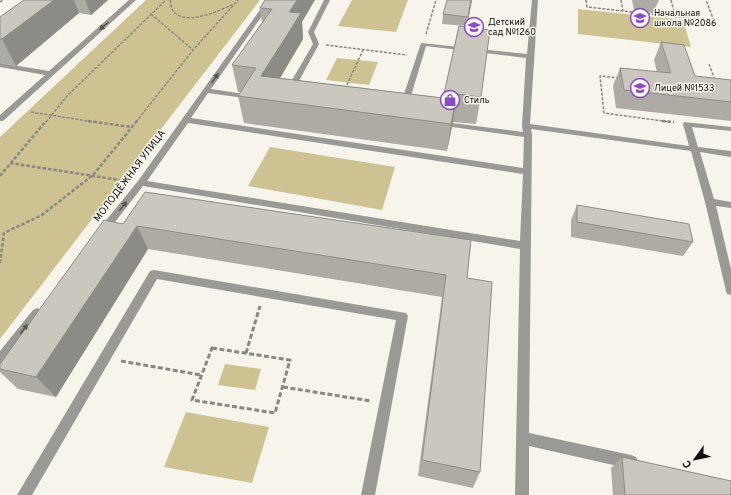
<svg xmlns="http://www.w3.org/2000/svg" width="731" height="495" viewBox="0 0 731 495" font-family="Overpass,sans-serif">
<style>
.green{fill:#cfc292}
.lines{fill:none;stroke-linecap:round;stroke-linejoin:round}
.path-far2{stroke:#898781;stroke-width:1.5;stroke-dasharray:3 1.5;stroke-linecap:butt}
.path-far1{stroke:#898781;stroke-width:2.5;stroke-dasharray:3.5 2;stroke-linecap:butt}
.path{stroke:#898781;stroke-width:3;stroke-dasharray:5 2.5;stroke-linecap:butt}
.minor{fill:#9a9995;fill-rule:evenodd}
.wall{fill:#adaba3}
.shaded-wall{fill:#8d8b85}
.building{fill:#c9c7be;stroke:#8d8b85}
.oneway{fill:#565552}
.labels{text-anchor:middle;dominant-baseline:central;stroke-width:3;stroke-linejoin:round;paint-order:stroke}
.far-poi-label{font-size:9px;fill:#12110e;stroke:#f6f4eb;text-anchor:start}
.street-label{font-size:10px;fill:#12110e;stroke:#f6f4eb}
</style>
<rect width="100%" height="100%" fill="#f6f4eb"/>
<path class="green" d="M146 0H260L0 339V137Z
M352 0H408L396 32 338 26Z
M578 9 683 20 691 47 578 34Z
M337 58 378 62 369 85 326 80Z
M270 147 395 167 382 210 248 186Z
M225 364 261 369 255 390 218 385Z
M186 412 269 427 252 483 164 467Z"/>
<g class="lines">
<path class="path-far2" d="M170 0C171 3 171 7 172 9 182 28 220 11 233 4
M586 0 587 7 714 21 706 0
M621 0 623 11
M671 0 675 16
M0 2 3 0
M151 14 193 50
M426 34 436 0
M326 45 407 55
M709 64 715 80
M619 78 600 76 604 113 670 122
M345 89 363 50
M31 112 94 122
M46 122 67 96 166 0
M136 122 193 50 238 0"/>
<path class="path-far1" d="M88 121 131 127
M662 121 674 122
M10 163 126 181
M0 176 46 121
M0 263 4 233 42 215 93 175 137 121"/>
<path class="path" d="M212 348 290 360 275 413 192 400Z
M246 353 260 306
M121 361 201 375
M283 387 371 401"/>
<path class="minor" d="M129 0H136L3 121H0V115L45 75 0 67V63L49 71Z
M267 0H273L211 89 251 95 255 97 251 99 208 93 191 118 523 168 524 137 452 127 448 125 452 123 523 132 522 126 526 58 426 46 408 106 404 108 400 106 421 43 527 54 532 0H538L530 124 689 146 683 124 684 122 731 127V131L692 127 698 147 731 151V157L700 152 714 199 731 202V208L716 206 731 269V295L727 294 726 291 705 202 691 151 531 129 532 135 529 433 631 455 636 457 638 462 636 467 631 469 529 446V495H515L520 249 143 186 105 235H99L97 232 99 229 138 181ZM188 123 523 174 520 241 147 181Z
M324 0H330L314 32 319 44 293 92 289 94H286L285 92 313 44 308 32Z
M154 270 406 313 408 316 375 495H361L396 320 157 279 32 495H17L150 271Z
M37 308 41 310 43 313 41 316 4 364 0 365V351L33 310Z"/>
</g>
<path class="wall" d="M24 0H108L91 15 79 13 16 66 0 63V17Z
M265 0 302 22 303 39 280 78 443 98 459 26 481 97 476 124 453 122 447 151 244 123 238 96 241 92H238L232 65 262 23 260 8Z
M472 0 467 26 442 24 443 14Z
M632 0H659L653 13 634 11Z
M661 42 695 76 731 80V121L616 108 613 86 620 68 657 72 654 60Z
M577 205 693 242 683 256 571 237V220Z
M123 224 471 240 467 278 480 472 473 488 418 476 442 297 148 249 56 397 18 389 0 372V364Z
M622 457 731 495H613L611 468Z"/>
<path class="shaded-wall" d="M54 0H74L79 13 16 66 2 39Z
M85 0H108L91 15Z
M297 0H315L302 22 303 39 267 100 261 76 289 12Z
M471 0H472L467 26 468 17Z
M457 94 453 122 447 151 451 124Z
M137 226 148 249 56 397 36 377Z"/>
<path class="building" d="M24 0H54L2 39H0V17Z
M265 0H297L289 12 301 13 261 76 443 98 459 26 490 30 481 97 457 94 451 124 238 96 256 68 232 65 272 9 260 8Z
M447 0H471L468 17 443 14Z
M661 42 684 45 695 76 731 80V102L624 90 620 68 671 73Z
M145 192 471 240 467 278 492 282 480 472 422 460 446 275 137 226 36 377 0 369V364L104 220 123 224Z
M577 205 689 224 693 242 577 222Z
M622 457 731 481V495H625Z"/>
<defs><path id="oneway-solid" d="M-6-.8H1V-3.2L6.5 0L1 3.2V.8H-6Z"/></defs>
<g class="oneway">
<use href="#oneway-solid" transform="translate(104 26) rotate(138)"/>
<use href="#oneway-solid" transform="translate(215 78) rotate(-55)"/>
<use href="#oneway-solid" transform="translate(123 206) rotate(-51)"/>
<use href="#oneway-solid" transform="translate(24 329) rotate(-51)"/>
</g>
<defs>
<symbol id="school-ring" viewBox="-11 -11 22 22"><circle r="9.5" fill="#f6f4eb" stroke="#884bc1" stroke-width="1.5"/><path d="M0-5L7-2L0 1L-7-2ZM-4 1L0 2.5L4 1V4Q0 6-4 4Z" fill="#884bc1"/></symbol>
<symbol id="shop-ring" viewBox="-11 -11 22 22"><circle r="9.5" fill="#f6f4eb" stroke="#884bc1" stroke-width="1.5"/><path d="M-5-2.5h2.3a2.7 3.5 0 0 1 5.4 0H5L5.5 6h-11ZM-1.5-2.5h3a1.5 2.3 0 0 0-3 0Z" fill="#884bc1"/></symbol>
</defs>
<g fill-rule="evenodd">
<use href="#school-ring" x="629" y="7" width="22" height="22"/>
<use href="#school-ring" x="463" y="16" width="22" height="22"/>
<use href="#school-ring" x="629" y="77" width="22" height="22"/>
<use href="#shop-ring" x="439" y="89" width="22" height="22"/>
</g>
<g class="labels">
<g class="far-poi-label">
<text x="654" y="13">Начальная<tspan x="654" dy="10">школа №2086</tspan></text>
<text x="488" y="22">Детский<tspan x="488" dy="10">сад №1260</tspan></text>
<text x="654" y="88">Лицей №1533</text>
<text x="464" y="100">Стиль</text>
</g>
<g class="street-label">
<text transform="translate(130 176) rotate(-53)">МОЛОДЁЖНАЯ УЛИЦА</text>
</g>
</g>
<g transform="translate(695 459) rotate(237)" stroke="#f6f4eb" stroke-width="3" paint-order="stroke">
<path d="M0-3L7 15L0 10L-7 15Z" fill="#12110e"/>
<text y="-6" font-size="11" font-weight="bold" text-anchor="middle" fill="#12110e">С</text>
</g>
</svg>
